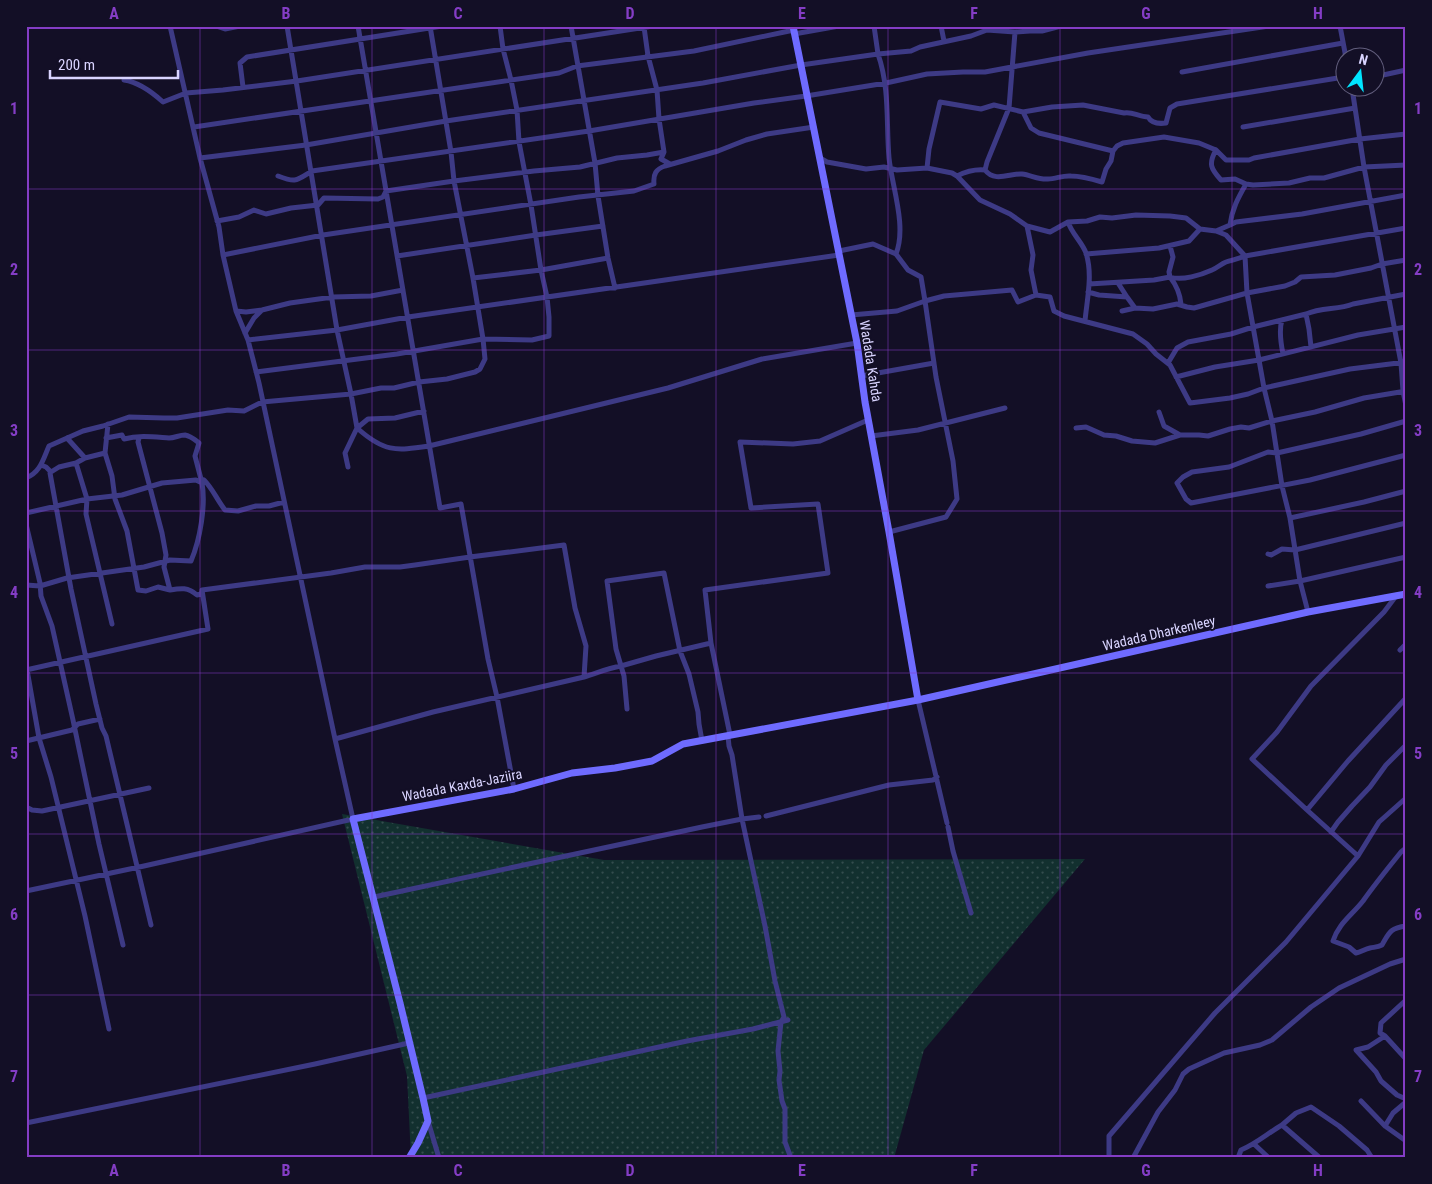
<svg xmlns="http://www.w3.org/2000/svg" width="1432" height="1184" viewBox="0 0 1432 1184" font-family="'Roboto Condensed',sans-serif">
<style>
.grass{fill:url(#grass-dots)}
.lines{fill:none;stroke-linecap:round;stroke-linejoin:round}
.street{stroke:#3d3a85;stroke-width:5}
.secondary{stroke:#6f6bff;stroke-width:7}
.grid{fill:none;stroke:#843dc5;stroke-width:1;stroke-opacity:0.55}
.labels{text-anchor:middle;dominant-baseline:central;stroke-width:4;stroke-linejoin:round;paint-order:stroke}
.street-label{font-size:14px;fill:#d9d4ff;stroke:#130f26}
.neatline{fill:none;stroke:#843dc5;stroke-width:2}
.grid-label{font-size:16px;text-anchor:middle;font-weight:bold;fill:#843dc5}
</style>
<defs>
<pattern id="grass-dots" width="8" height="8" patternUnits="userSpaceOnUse" patternTransform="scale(1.25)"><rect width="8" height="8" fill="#12302f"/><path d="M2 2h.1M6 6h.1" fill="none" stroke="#344d4e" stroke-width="1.8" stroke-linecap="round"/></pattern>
</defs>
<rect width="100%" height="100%" fill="#130f26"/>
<path class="grass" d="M342 814 604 860 1085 859 924 1050 894 1158H411L407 1076Z"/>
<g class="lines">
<path class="street" d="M216 26 225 29 240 26
M287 26 337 330 351 394 357 428 345 453 348 467
M358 26 440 508 461 504 488 659 497 697 514 789
M571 26 595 163 598 196 608 258 615 288
M941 26 944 41
M1340 26 1346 58
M644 27 648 56 657 90 659 119 664 152
M794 34 839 26
M1182 72 1343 43
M1374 77 1406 70
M124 80C138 82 152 92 163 102L186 93 223 90 297 81 653 26
M243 87 240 63 247 57 442 26
M1352 88 1364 167 1401 363 1403 391 1406 406
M1023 112 1031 128 1039 133 1113 151
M194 127 559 73 577 66 694 51 794 30
M1243 127 1355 108
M1216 150 1226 160H1249L1254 158 1360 139 1406 134
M200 158 306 145 446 121 703 83 801 65 878 54 874 26
M820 158 827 162 866 169 884 167 897 170 927 168 952 173 957 176C967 171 975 169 985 170 995 183 1010 173 1022 174 1031 175 1039 180 1048 179 1056 179 1063 175 1071 176 1081 176 1092 179 1102 182L1106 169 1111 161 1113 151 1117 146 1123 143 1164 137 1199 143 1216 150C1208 164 1211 169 1221 180L1235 179 1246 184 1253 185 1289 183 1310 178H1324L1364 167 1406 165
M927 168 929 149 940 102 981 109 994 105 1023 112 1052 107 1083 105 1124 113C1132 111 1139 117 1148 117 1152 124 1159 124 1166 123L1170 108 1177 104 1344 77
M985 170 987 162 1009 108 1015 32
M278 176C296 183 296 181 312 171L589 131 754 103 806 96 886 83 927 74 963 72H985L1088 53 1269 26
M957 176 980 200 1010 214 1027 226 1050 232 1068 222 1087 221 1100 217 1112 218 1136 215 1170 216 1186 218 1200 229 1216 231 1226 235 1245 256 1247 293 1264 388 1272 421 1315 412 1364 398 1406 391
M217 221 239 217 254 210 266 214 291 208 318 205 324 198 378 199 383 197 386 191 454 181 534 171 580 167 617 158 647 155 664 152 661 159 670 164
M1068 222C1072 234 1082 242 1086 253 1093 275 1087 299 1085 321
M1230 225 1236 222 1302 214 1406 195
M1027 226 1033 255 1031 270 1036 295
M1216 231 1230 225C1232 209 1238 198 1246 184
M1170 246 1173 257 1169 272 1170 277C1182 281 1201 275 1212 270 1217 268 1221 264 1226 262 1232 260 1238 259 1245 256L1406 228
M839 251 873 244 896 254 908 270 921 277 925 301 944 296 1012 290 1018 302 1036 295 1050 297 1054 311 1064 316 1133 334 1147 344 1156 354 1170 365 1190 403 1230 398 1248 394 1264 388 1350 369 1406 362
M896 254C907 226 892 187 889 158 886 123 890 89 878 54L911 51 920 47 971 36 987 30 1015 32 1030 31H1042L1061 26
M1086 254 1159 248 1189 241 1200 229
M223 255 323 235 579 197 634 191 654 184C653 174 656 169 665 166L718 151 746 140 767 134 814 127
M397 256 536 235 603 226
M473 278 541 270 608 258
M1118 283 1127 297
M1089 284 1154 280 1170 277C1177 286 1180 293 1181 304
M1088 292 1099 295 1127 297 1135 308 1122 311
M1135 308 1153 309 1177 304 1187 307 1194 308 1247 293 1285 286 1295 282 1301 277 1335 275 1371 268 1382 264 1406 260
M236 311 246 312 262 310 290 303 333 297 371 296 403 290
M851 315 897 311 925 301 936 377 953 461 957 499 946 517 889 532
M1282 320C1279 329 1281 344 1283 354
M245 333 254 318 261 311
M248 340 337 330 408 317 839 255
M1311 347 1309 329 1306 314C1322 307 1338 310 1353 304L1406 294
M1168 363 1177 348 1188 342 1231 334 1253 327 1306 314
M256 372 397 354 483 339 532 340 549 336V317L547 297 541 270 531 205 519 142 517 110 511 80 503 49 500 26
M861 376 934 363
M1176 377 1215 367 1259 360 1358 335 1406 327
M424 411 395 418 368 419 357 428C384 452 395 451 429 446L668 388 762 359 857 343
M1159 412 1164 426 1180 435H1199L1208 436 1230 429 1241 427 1249 428 1272 421 1282 486 1290 518 1300 581 1308 612
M1406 421 1361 434 1277 453 1268 452 1229 467 1192 472 1183 477 1177 483 1186 499 1191 503 1310 480 1406 455
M108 424 105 453 112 476 115 499 127 531 138 590 146 591 158 587 170 590
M1076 428 1086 427 1104 435 1116 436 1132 441 1155 443 1180 435
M871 436 918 430 1005 408
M67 438 85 458
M106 438 122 435 124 439C139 435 154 437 169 438 175 438 179 435 185 435 191 436 195 440 199 443L195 456 202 483 204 480C213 489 217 500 225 510L238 511 256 506H269L284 502
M139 438 138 442 162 533 166 555 164 567 170 590C181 588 188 587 197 595L201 594 202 591
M105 453 85 458 76 463 87 499 86 514 112 624
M41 465 46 467 51 472 59 467 76 463
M51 472 50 473 71 589 96 704 102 728 106 736 151 925
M26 478C41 472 43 459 49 446L83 431 103 426 129 417 164 418H177L228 410 244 411 262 402 351 394 381 388H394L419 382 447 379 475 372 480 369 485 359 483 339 473 278 454 181 451 152 430 26
M26 513 87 499 122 495 162 483 196 480 202 483C206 505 200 540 191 561L170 560 144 567 67 578 40 586 26 585
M1290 518 1364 502 1406 491
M26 524 40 583 41 596 52 626 73 720 99 844 123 945
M1268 554 1271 555 1282 549 1295 550 1406 523
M1268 586 1300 581 1406 557
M1396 596 1384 612 1311 686 1277 732 1252 759 1307 810 1348 761 1406 698
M711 643 730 735
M1400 650 1406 644
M26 664 39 738 51 777 85 916 109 1029
M26 670 208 629 202 590 331 573 365 567H400L415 565 470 557 564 545 575 608 586 646 584 677
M918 700 947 823
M728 736 729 746 732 755 742 819 765 926 775 981 784 1017 781 1022 778 1051 780 1071 779 1080 782 1101 785 1109V1142L791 1158
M335 739 433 712 584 677C597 673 608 668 621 666L624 676 627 709
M26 741 72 730 78 724 100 719
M702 741 699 724 698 712 689 674 680 651 664 573 607 581 616 649 621 666 656 656 711 643 705 590 828 573 818 504 751 508 740 442 793 444 820 441 868 420
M26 807 32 810 42 811 149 788
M1307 810 1358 856
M766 816 889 785 933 780 937 777
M948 827 953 851 971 913
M1331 832 1338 822 1352 806 1370 787 1386 765 1406 745
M1406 848 1401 852C1388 868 1375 884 1363 901 1352 915 1338 924 1333 941L1349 947 1356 953C1361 952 1365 949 1370 948 1375 947 1378 947 1382 945 1389 933 1390 928 1406 926
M26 891 144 866 353 819 335 739 259 383 248 340 236 311 223 255 219 227 200 158 170 26
M374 897 702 827 742 819 759 817
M1385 1036 1380 1033 1381 1023 1406 1000
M1406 1059 1385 1036 1368 1047 1356 1050 1376 1072 1381 1081 1397 1095 1406 1099
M423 1098 687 1041 753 1029 788 1020
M1361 1101 1385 1126 1406 1141
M428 1121 439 1158
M26 1123 315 1064 409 1043
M1282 1125 1296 1113 1311 1107 1339 1126 1367 1150 1372 1158
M1385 1126 1393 1113 1406 1102
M1254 1144 1269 1158
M1109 1158V1136L1215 1013 1286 942 1358 856 1379 822 1406 798
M1133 1158 1158 1112 1175 1090 1183 1074 1189 1069 1224 1053 1260 1045 1272 1040 1311 1007 1339 988 1390 964 1406 959
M1238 1158 1241 1150C1256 1144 1268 1133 1282 1125L1320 1158"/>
<path class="secondary" d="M793 26 857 343 865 402 889 532 918 700
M409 1158 418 1143 428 1121 423 1098 400 1003 353 819 514 789 572 773 615 768 652 761 683 744 918 700 1308 612 1406 594"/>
</g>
<path class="grid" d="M200 26V1158M372 26V1158M544 26V1158M716 26V1158M888 26V1158M1060 26V1158M1232 26V1158M26 189H1406M26 350H1406M26 511H1406M26 673H1406M26 834H1406M26 995H1406"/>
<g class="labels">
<g class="street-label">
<text transform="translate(871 361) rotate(81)">Wadada Kahda</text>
<text transform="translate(1159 633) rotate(-13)">Wadada Dharkenleey</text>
<text transform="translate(462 785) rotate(-11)">Wadada Kaxda-Jaziira</text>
</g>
</g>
<rect width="1432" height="1184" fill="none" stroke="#130f26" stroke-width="55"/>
<g transform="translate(1360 72) rotate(15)"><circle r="24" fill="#130f26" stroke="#625e7d"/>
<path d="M0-4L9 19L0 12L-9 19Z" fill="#00e5ff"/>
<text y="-8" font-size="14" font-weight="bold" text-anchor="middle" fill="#d9d4ff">N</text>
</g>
<path d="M50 70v8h128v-8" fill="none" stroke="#d9d4ff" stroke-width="2.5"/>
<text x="58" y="70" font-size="15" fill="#d9d4ff" stroke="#130f26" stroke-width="4" paint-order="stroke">200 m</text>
<rect x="28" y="28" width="1376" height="1128" class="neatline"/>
<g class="grid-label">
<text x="114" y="19">A</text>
<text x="286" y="19">B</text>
<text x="458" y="19">C</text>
<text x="630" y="19">D</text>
<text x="802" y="19">E</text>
<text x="974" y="19">F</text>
<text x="1146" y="19">G</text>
<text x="1318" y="19">H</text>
<text x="14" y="114">1</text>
<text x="1418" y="114">1</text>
<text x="14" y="275">2</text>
<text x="1418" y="275">2</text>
<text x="14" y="436">3</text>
<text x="1418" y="436">3</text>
<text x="14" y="598">4</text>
<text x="1418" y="598">4</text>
<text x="14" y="759">5</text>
<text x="1418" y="759">5</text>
<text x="14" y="920">6</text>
<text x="1418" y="920">6</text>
<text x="14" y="1082">7</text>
<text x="1418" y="1082">7</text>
<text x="114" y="1176">A</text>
<text x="286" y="1176">B</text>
<text x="458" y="1176">C</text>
<text x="630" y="1176">D</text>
<text x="802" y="1176">E</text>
<text x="974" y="1176">F</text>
<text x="1146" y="1176">G</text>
<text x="1318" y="1176">H</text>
</g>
</svg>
